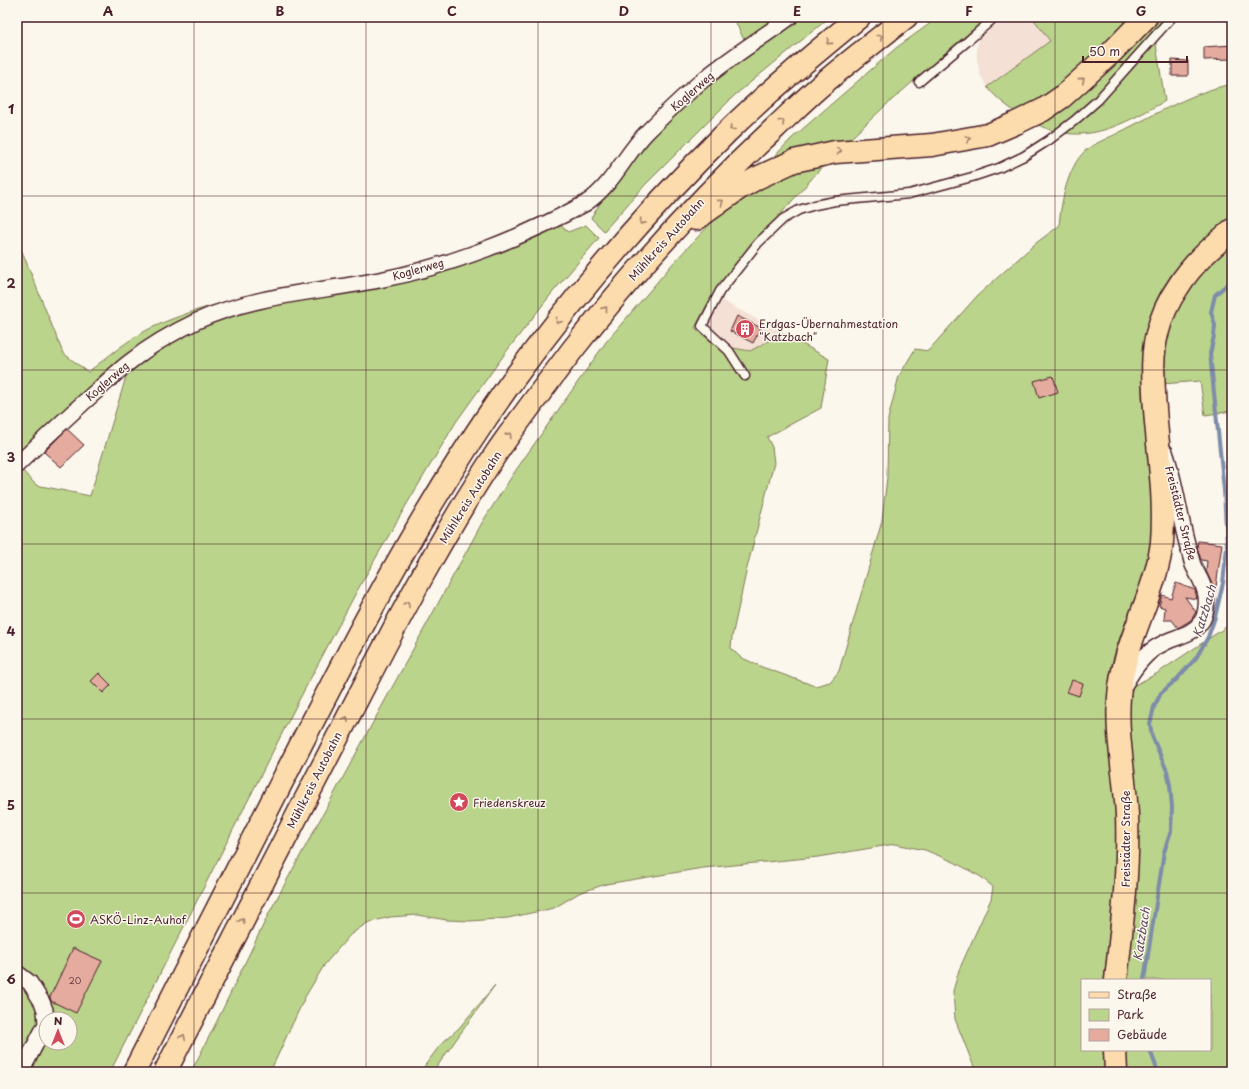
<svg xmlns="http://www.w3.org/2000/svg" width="1249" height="1089" viewBox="0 0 1249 1089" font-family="'Playpen Sans',sans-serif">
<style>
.built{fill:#f4e0d5}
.green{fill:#bad48b;stroke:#827a5b;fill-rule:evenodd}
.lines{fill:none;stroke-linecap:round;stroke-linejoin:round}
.stream{stroke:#7e8caa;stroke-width:4}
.building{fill:#e4ab9e;stroke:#4a1f2b}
.service-casing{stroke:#4a1f2b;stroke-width:11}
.minor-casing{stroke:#4a1f2b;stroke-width:18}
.primary-casing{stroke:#4a1f2b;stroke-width:25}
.motorway-casing{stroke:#4a1f2b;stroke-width:25}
.service{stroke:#fbf7ec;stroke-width:8}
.minor{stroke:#fbf7ec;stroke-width:15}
.primary{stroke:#fcdcac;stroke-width:22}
.motorway{stroke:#fcdcac;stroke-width:22}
.oneway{stroke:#a37e6c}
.grid{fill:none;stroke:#4a1f2b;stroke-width:1;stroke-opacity:0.55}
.labels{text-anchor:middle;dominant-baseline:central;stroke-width:3;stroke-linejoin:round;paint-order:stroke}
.number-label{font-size:9px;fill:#704248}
.street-label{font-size:11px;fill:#4a1f2b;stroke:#fbf7ec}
.poi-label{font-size:11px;fill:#4a1f2b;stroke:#fbf7ec;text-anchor:start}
.water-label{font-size:12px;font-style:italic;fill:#604c60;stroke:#fbf7ec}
.neatline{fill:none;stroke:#4a1f2b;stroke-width:1.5}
.grid-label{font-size:13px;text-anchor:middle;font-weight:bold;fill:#4a1f2b}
</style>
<rect width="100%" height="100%" fill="#fbf7ec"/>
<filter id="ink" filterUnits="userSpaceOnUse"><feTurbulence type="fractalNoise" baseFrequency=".025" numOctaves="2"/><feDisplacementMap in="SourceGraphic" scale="8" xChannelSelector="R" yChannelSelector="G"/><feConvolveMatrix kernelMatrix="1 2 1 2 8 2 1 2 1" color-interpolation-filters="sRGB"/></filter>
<g filter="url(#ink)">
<path class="built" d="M1000 17H1032L1050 41 987 87 980 74 977 60V46L980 35Z
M720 299 732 306 783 333 750 351 733 348 706 325Z"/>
<path class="green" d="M733 17H780L745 42Z
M796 17H830L735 95 645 185 604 231 591 218 620 172 682 103Z
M939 17H987L885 106 830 158 755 243 725 279 707 305 695 328 726 354 733 348 750 351 783 333 829 359 821 408 767 437 772 447 774 463 747 568 732 637 731 648 740 657 762 667 815 686 830 682 839 671 882 521 887 477 888 419 899 376 915 349 928 351 977 296 1036 243 1059 226C1061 203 1067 168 1085 151 1094 143 1109 138 1120 132 1154 115 1195 91 1232 84V216C1212 233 1193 249 1176 269 1135 318 1139 379 1146 438 1151 473 1156 509 1151 543 1144 591 1114 634 1109 682 1104 732 1115 781 1116 831 1117 881 1110 930 1104 980H1082V1050H1104L1105 1072H976L955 1019 953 991 959 970 991 899 993 887 981 877 954 862 925 850 895 844 818 857 703 868 606 884 579 893 554 908 508 918 471 921 447 920 417 915 390 917 367 923 350 935 325 964 305 997 270 1072H191L217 1021 269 913 483 521 516 470 606 342 675 261 791 139 896 48Z
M1032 17H1166L1159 26 1155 38 1165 101C1115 129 1076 151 1022 116 1009 108 997 99 987 87L1050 41Z
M557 222 568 232 586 225 599 238 552 293 506 352 456 422 408 502 358 589 299 700 110 1072H17V470L19 467 36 485 90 496 129 367 146 354 222 316 320 293ZM46 1019H70V1043H46Z
M17 239 63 353 88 372C108 357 128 339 151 328 187 311 226 301 265 293L188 321 17 458Z
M1232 241V411L1205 415 1200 381 1162 384 1164 336 1184 291Z
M1232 623V1072H1122V1050H1210V980H1125L1128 699 1133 686 1156 674Z
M495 985 433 1072H420L441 1044 459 1028Z"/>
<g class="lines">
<path class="stream" d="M1144 980 1164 852 1171 831 1172 807 1170 785 1167 771 1152 736 1150 724 1154 707 1161 693 1177 679 1196 658 1208 637 1215 617 1223 583 1227 547 1224 490 1210 354 1214 336 1215 325 1211 312 1215 295 1232 280
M1150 1050 1158 1072"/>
</g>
<path class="building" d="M1232 45V59L1204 60V47Z
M1172 60 1188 61V76H1172Z
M737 316 761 328 753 343 730 331Z
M1053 376 1058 392 1039 398 1034 381Z
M67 429 84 445 61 467 44 452Z
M1198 541 1222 544 1215 594 1212 584 1206 571 1207 561 1201 560 1197 547Z
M1176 583 1195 590 1197 599 1185 597 1196 612 1191 620 1178 628 1172 620H1164L1165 608 1159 606 1162 595 1171 598Z
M99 673 111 685 103 693 91 681Z
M1072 680 1083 684 1079 696 1067 692Z
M73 948 102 961 76 1013 51 1001 50 997Z"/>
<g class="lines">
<defs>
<path id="service" d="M919 82 969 40 995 17
M745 376 729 351 702 326 720 291 758 243 783 219 799 210 815 205 835 201 909 194 972 177 999 168 1024 156 1049 140 1074 121 1098 100 1172 17"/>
<path id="minor" d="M17 465C44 439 71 413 100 388 110 379 120 369 131 361 151 345 174 332 197 321 254 295 318 292 379 280 448 267 524 237 586 203 613 185 625 154 647 132 667 112 686 93 708 76 734 55 763 37 790 17
M1125 684C1134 668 1145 652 1162 644 1174 637 1193 635 1201 622 1206 616 1207 603 1206 596 1204 583 1198 576 1193 565 1191 559 1190 553 1188 547 1179 516 1176 483 1165 452
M17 973 30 983 42 1002 45 1010 46 1024 21 1072"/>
<path id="primary" d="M1116 980C1122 925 1129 870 1127 815 1125 776 1116 736 1119 697 1123 642 1156 595 1162 542 1166 492 1156 442 1154 392 1153 373 1152 353 1157 334 1161 318 1169 300 1178 287 1192 264 1212 247 1232 230
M1115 1050 1116 1072"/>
<path id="motorway" d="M696 219 738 189 757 178 794 161 835 152 932 145 988 135 1016 123 1043 110 1062 97 1112 52 1146 17
M134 1072C187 968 240 864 293 760 358 632 424 505 507 388 573 297 647 211 727 132 769 91 814 54 859 17
M165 1072C227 954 286 835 348 717 395 626 442 534 499 449 523 415 548 382 573 349 635 270 702 196 776 127 790 114 804 100 819 87 847 63 877 40 906 17"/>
</defs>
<use href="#service" class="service-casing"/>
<use href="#minor" class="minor-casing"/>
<use href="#primary" class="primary-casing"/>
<use href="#motorway" class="motorway-casing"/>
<use href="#service" class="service"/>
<use href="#minor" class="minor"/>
<use href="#primary" class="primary"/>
<use href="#motorway" class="motorway"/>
</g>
<defs><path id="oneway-chevron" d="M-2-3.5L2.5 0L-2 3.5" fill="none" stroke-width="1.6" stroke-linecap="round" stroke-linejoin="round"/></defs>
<g class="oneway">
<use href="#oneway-chevron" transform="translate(880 37) rotate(-39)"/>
<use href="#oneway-chevron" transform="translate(829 42) rotate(140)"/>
<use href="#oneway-chevron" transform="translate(1082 80) rotate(-41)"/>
<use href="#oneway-chevron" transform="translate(782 122) rotate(-43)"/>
<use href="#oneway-chevron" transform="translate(732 128) rotate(137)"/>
<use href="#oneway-chevron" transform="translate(968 139) rotate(-12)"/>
<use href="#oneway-chevron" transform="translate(839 151) rotate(-6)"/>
<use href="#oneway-chevron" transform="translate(721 202) rotate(-36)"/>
<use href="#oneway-chevron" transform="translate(642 222) rotate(132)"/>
<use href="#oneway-chevron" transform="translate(605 309) rotate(-51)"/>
<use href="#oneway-chevron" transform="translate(558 321) rotate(129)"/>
<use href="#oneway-chevron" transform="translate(509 435) rotate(-55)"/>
<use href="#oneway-chevron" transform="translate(407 604) rotate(-61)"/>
<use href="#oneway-chevron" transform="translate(346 719) rotate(-63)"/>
<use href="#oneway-chevron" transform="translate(242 921) rotate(-63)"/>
<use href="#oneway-chevron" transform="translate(183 1037) rotate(-63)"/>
</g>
</g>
<path class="grid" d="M194 17V1072M366 17V1072M538 17V1072M711 17V1072M883 17V1072M1055 17V1072M17 196H1232M17 370H1232M17 544H1232M17 719H1232M17 893H1232"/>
<defs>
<symbol id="building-disc" viewBox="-11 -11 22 22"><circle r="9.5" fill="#d1495b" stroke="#fbf7ec"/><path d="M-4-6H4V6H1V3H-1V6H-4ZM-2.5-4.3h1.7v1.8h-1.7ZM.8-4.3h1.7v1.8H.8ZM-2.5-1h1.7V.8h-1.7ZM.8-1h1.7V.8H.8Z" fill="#fff"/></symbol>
<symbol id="sight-disc" viewBox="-11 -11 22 22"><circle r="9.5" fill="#d1495b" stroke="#fbf7ec"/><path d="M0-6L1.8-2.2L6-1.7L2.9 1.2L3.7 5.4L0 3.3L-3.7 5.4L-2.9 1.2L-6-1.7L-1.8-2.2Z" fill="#fff"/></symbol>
<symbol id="stadium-disc" viewBox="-11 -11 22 22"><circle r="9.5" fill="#d1495b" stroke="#fbf7ec"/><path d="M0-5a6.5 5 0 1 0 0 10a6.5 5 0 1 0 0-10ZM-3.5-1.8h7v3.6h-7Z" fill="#fff"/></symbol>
</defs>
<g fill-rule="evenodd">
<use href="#building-disc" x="734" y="318" width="22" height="22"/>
<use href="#sight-disc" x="448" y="791" width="22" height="22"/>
<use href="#stadium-disc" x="65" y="908" width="22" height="22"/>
</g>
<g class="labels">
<g class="number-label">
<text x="75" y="980">20</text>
</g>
<g class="street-label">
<text transform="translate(692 91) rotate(-41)">Koglerweg</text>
<text transform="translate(666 239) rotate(-48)">Mühlkreis Autobahn</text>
<text transform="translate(418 269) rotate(-16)">Koglerweg</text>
<text transform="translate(107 381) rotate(-41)">Koglerweg</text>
<text transform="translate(470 497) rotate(-58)">Mühlkreis Autobahn</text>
<text transform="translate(1181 513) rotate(76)">Freistädter Straße</text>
<text transform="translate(314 780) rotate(-63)">Mühlkreis Autobahn</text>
<text transform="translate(1125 839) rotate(-90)">Freistädter Straße</text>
</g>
<g class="poi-label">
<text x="759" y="323">Erdgas-Übernahmestation<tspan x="759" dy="13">"Katzbach"</tspan></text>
<text x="473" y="802">Friedenskreuz</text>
<text x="90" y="919">ASKÖ-Linz-Auhof</text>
</g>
<g class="water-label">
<text transform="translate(1204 611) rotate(-73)">Katzbach</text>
<text transform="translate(1141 934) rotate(-81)">Katzbach</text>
</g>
</g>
<rect width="1249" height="1089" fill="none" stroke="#fbf7ec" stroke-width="44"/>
<rect x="1081" y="979" width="130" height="72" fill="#fbf7ec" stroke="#b4a19f"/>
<rect x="1089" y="992" width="20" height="6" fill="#fcdcac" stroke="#b4a19f"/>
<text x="1117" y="999" font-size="12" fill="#4a1f2b">Straße</text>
<rect x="1089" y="1009" width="20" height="12" fill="#bad48b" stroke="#b4a19f"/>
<text x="1117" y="1019" font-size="12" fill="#4a1f2b">Park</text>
<rect x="1089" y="1029" width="20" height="12" fill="#e4ab9e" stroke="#b4a19f"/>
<text x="1117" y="1039" font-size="12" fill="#4a1f2b">Gebäude</text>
<g transform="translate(58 1031)"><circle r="19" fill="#fbf7ec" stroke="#b4a19f"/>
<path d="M0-3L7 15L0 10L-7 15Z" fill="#d1495b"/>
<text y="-6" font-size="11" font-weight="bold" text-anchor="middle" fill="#4a1f2b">N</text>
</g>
<path d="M1083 56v6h104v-6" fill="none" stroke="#4a1f2b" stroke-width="2"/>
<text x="1089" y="56" font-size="12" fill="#4a1f2b" stroke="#fbf7ec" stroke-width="3" paint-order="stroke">50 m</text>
<rect x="22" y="22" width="1205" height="1045" class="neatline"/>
<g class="grid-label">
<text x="108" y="16">A</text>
<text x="280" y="16">B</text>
<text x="452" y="16">C</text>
<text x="624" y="16">D</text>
<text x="797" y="16">E</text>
<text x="969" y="16">F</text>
<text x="1141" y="16">G</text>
<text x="11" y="114">1</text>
<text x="11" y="288">2</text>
<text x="11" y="462">3</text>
<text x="11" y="636">4</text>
<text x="11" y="810">5</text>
<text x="11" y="984">6</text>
</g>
</svg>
